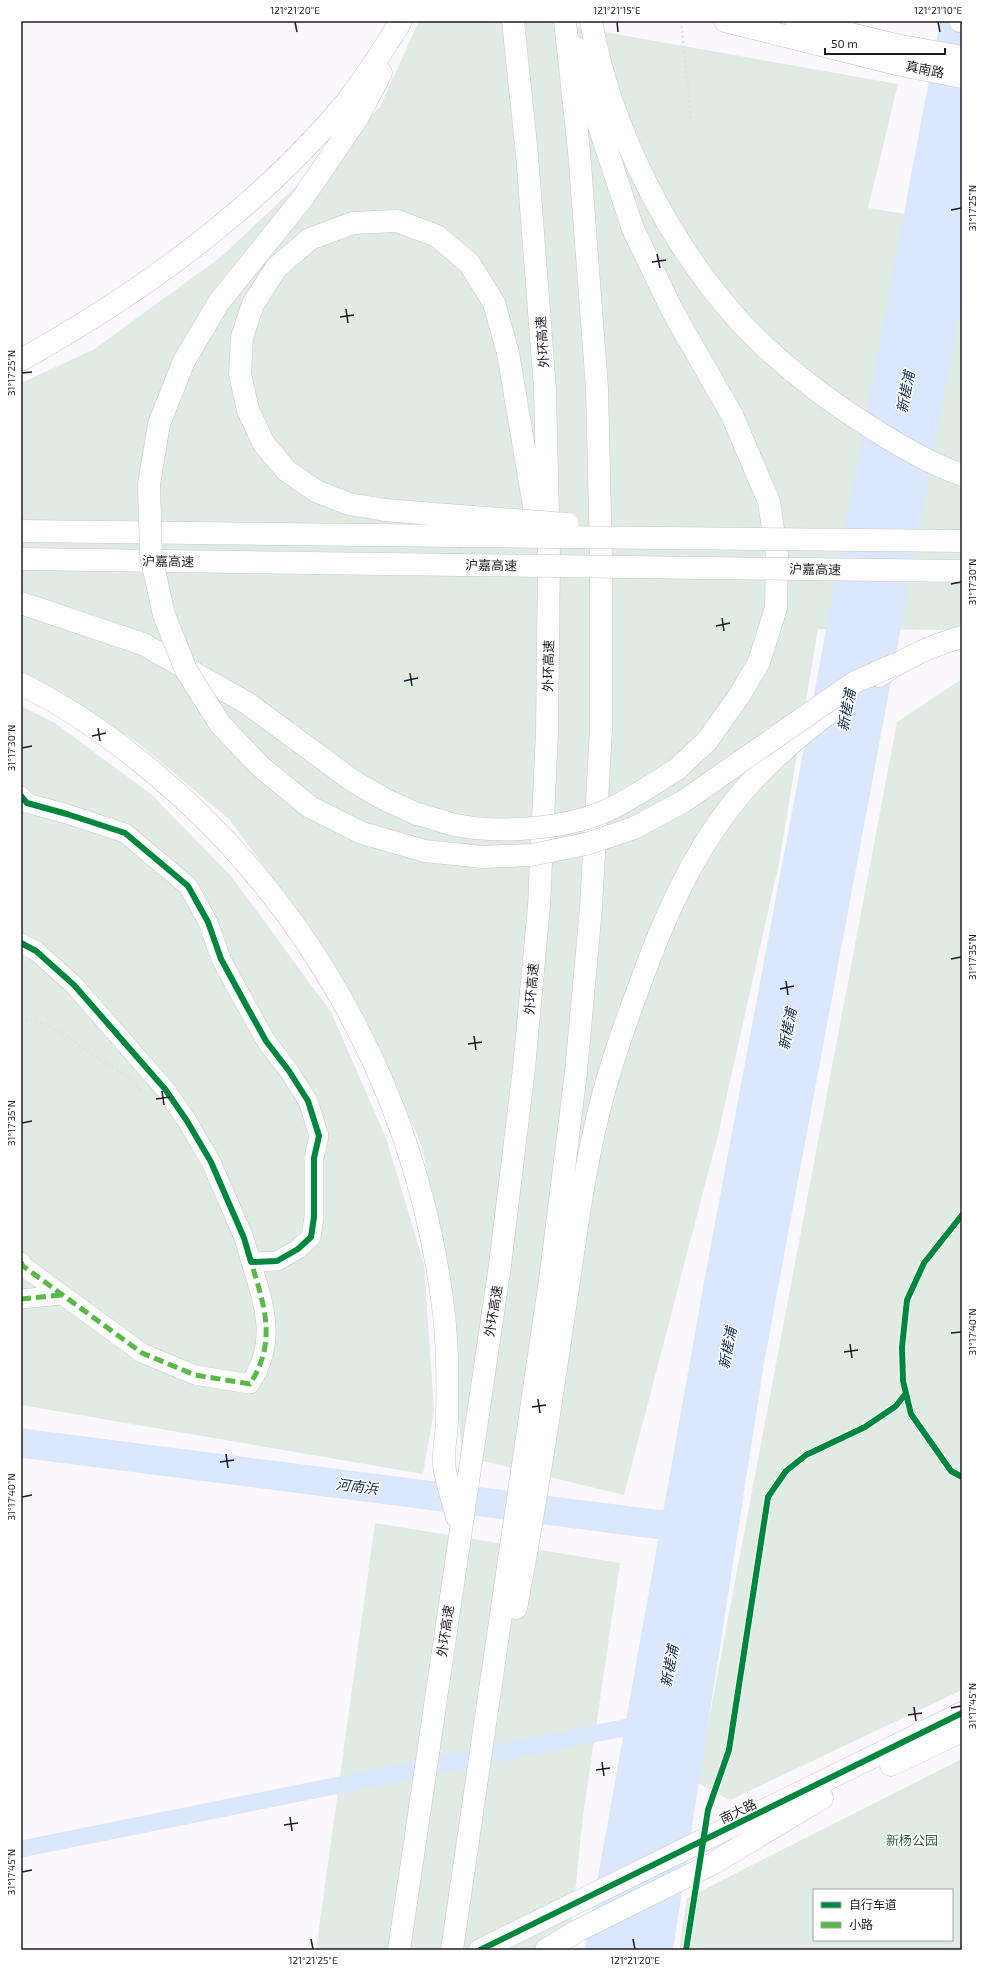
<svg xmlns="http://www.w3.org/2000/svg" width="983" height="1971" viewBox="0 0 983 1971" font-family="'Exo 2','Noto Sans SC',sans-serif">
<style>
.green{fill:#e0ebe3;fill-rule:evenodd}
.water{fill:#dae7fd}
.lines{fill:none;stroke-linecap:round;stroke-linejoin:round}
.canal{stroke:#dae7fd;stroke-width:17}
.river{stroke:#dae7fd;stroke-width:29}
.street-casing{stroke:#cac5cc;stroke-width:20}
.secondary-casing{stroke:#cac5cc;stroke-width:23}
.primary-casing{stroke:#cac5cc;stroke-width:23}
.highway-casing{stroke:#cac5cc;stroke-width:23}
.path{stroke:#e2e2e2;stroke-width:2.5;stroke-dasharray:2 3;stroke-linecap:butt}
.street{stroke:#fefeff;stroke-width:19}
.secondary{stroke:#fefeff;stroke-width:22}
.primary{stroke:#fefeff;stroke-width:22}
.highway{stroke:#fefeff;stroke-width:22}
.highway-bridge-casing{stroke:#cac5cc;stroke-width:23;stroke-linecap:butt}
.highway-bridge{stroke:#fefeff;stroke-width:22}
.quiet{stroke:#58b947;stroke-width:5;stroke-dasharray:10 5;stroke-linecap:butt}
.cycleway-casing{stroke:#fff;stroke-width:8}
.cycleway{stroke:#00873e;stroke-width:6}
.ticks{fill:none;stroke:#221b25;stroke-width:1.5}
.labels{text-anchor:middle;dominant-baseline:central;stroke-width:3;stroke-linejoin:round;paint-order:stroke}
.street-label{font-size:13px;fill:#221b25;stroke:#fff}
.park-label{font-size:13px;fill:#366440;stroke:#fff}
.water-label{font-size:14px;font-style:italic;fill:#10294f;stroke:#fff}
.neatline{fill:none;stroke:#221b25;stroke-width:1.5}
.ticks-label{font-size:10px;text-anchor:middle;fill:#221b25}
</style>
<rect width="100%" height="100%" fill="#faf8fc"/>
<path class="green" d="M419 21H542L898 84 868 208 962 223V630L818 629 779 863 718 1135 624 1495 462 1456 446 1262 422 1147 377 1045 312 931 229 819 138 743 21 671V383L93 350 222 256 380 107Z
M962 679V1690L730 1800 697 1783 897 722Z
M21 706 55 723 152 795 231 876 331 1012 386 1138 424 1264 434 1410 423 1474 21 1405Z
M375 1523 620 1563 583 1816 569 1950H316Z
M962 1759V1950H679L687 1898ZM814 1890H952V1940H814Z"/>
<path class="water" d="M940 21H962V299L764 1363 673 1950H585L707 1266Z"/>
<g class="lines">
<path class="canal" d="M21 1849 648 1723"/>
<path class="river" d="M21 1443 693 1529"/>
<defs>
<path id="street" d="M21 796 27 803 67 814 125 833 188 886 208 922 221 959 246 1005 266 1041 289 1071 308 1101 319 1136 314 1158V1217L311 1237 298 1249 277 1261 251 1262 244 1238 211 1162 187 1121 165 1089 74 985 36 951 21 943
M21 1262 23 1266 142 1353 195 1375 250 1384C277 1342 265 1307 251 1262
M21 1299 61 1295"/>
<path id="secondary" d="M891 1765 962 1731
M480 1950 962 1713"/>
<path id="primary" d="M725 21 901 65 962 77
M796 21 896 45 962 57
M960 21H962"/>
<path id="highway" d="M591 21C610 129 669 245 743 325 781 365 824 398 870 427 898 445 931 464 962 475
M576 48 584 60 598 123 633 229 673 312 732 415 769 502 777 555 776 608 759 662 739 696 707 741 677 769
M302 199 358 117 381 73
M21 360C141 293 255 211 344 105 365 79 382 51 400 23
M460 516 385 510 349 504 316 491 287 471 264 444 248 410 240 374 242 337 253 304 277 267 310 239 353 223 397 221 437 236 469 263 494 303 508 353 538 530
M21 531 459 536
M21 559 460 565
M21 603 143 644 247 703 353 781 384 799 417 814
M879 676C903 659 933 645 962 637
M21 684C64 705 105 733 142 763 307 896 414 1090 442 1299 448 1339 448 1379 447 1419 447 1434 443 1449 444 1464 446 1482 453 1500 457 1517
M516 1608C534 1513 549 1417 563 1321 574 1250 582 1177 600 1107 611 1062 627 1019 643 976 669 905 701 836 753 780 778 753 806 730 835 708
M399 1950 500 1265 524 1068 539 906 547 732 549 559 545 389 527 155 513 21
M452 1950 551 1273 576 1072 591 908 601 729V558L597 388 579 151 565 21
M546 1950 579 1930 712 1864 822 1798"/>
</defs>
<use href="#street" class="street-casing"/>
<use href="#secondary" class="secondary-casing"/>
<use href="#primary" class="primary-casing"/>
<use href="#highway" class="highway-casing"/>
<path class="path" d="M681 21 691 119
M21 1017 49 1025 123 1074 141 1090"/>
<use href="#street" class="street"/>
<use href="#secondary" class="secondary"/>
<use href="#primary" class="primary"/>
<use href="#highway" class="highway"/>
<defs>
<path id="highway-bridge" d="M302 199 219 302 184 361 159 424 149 484 151 556 164 615 186 670 220 724 261 767 310 807 362 833 425 851 483 857 531 855 586 844 634 828 684 801 855 682 894 665
M460 516 567 524
M459 536 962 541
M460 565 962 571
M417 814C430 817 443 822 455 825 501 834 566 829 608 810 633 798 654 784 677 769"/>
</defs>
<use href="#highway-bridge" class="highway-bridge-casing"/>
<use href="#highway-bridge" class="highway-bridge"/>
<path class="quiet" d="M21 1262 23 1266 142 1353 195 1375 250 1384C277 1342 265 1307 251 1262
M21 1299 61 1295"/>
<defs>
<path id="cycleway" d="M21 796 27 803 67 814 125 833 188 886 208 922 221 959 246 1005 266 1041 289 1071 308 1101 319 1136 314 1158V1217L311 1237 298 1249 277 1261 251 1262 244 1238 211 1162 187 1121 165 1089 74 985 36 951 21 943
M962 1215 924 1263 907 1300 902 1347 903 1381 911 1414 951 1471 962 1477
M480 1950 962 1713
M686 1950 708 1810 729 1750 768 1497 786 1471 806 1455 865 1427 896 1406 906 1393"/>
</defs>
<use href="#cycleway" class="cycleway-casing"/>
<use href="#cycleway" class="cycleway"/>
</g>
<path class="ticks" d="M295 22 297 32M617 22 618 32M938 22 940 32M951 210 961 208M657 254 660 268M652 262 666 260M346 309 348 323M340 317 354 315M22 373 32 372M951 584 961 582M722 618 724 631M716 626 730 623M410 673 412 686M404 681 418 678M98 728 100 741M92 736 106 733M22 748 32 746M951 959 961 957M786 981 788 995M780 989 794 986M474 1036 476 1050M468 1044 482 1042M162 1091 164 1105M156 1099 170 1097M22 1123 32 1121M951 1333 961 1332M850 1344 852 1358M844 1352 858 1350M538 1399 540 1413M532 1407 546 1405M226 1454 228 1468M220 1462 234 1460M22 1497 32 1495M914 1707 916 1721M951 1708 961 1706M908 1715 922 1713M602 1762 604 1776M596 1770 610 1768M290 1817 292 1831M284 1825 298 1823M22 1872 32 1870M311 1939 313 1949M633 1939 635 1949"/>
<g class="labels">
<g class="street-label">
<text transform="translate(925 69) rotate(11)">真南路</text>
<text transform="translate(542 342) rotate(-94)">外环高速</text>
<text transform="translate(168 561) rotate(1)">沪嘉高速</text>
<text transform="translate(491 565) rotate(1)">沪嘉高速</text>
<text transform="translate(815 569) rotate(1)">沪嘉高速</text>
<text transform="translate(548 666) rotate(-89)">外环高速</text>
<text transform="translate(531 989) rotate(-85)">外环高速</text>
<text transform="translate(493 1311) rotate(-81)">外环高速</text>
<text transform="translate(445 1631) rotate(-82)">外环高速</text>
<text transform="translate(738 1811) rotate(-26)">南大路</text>
</g>
<g class="park-label">
<text x="912" y="1840">新杨公园</text>
</g>
<g class="water-label">
<text transform="translate(905 392) rotate(-79)">新槎浦</text>
<text transform="translate(846 710) rotate(-79)">新槎浦</text>
<text transform="translate(787 1029) rotate(-79)">新槎浦</text>
<text transform="translate(727 1348) rotate(-79)">新槎浦</text>
<text transform="translate(357 1486) rotate(7)">河南浜</text>
<text transform="translate(669 1666) rotate(-80)">新槎浦</text>
</g>
</g>
<rect width="983" height="1971" fill="none" stroke="#ffffff" stroke-width="44"/>
<rect x="813" y="1889" width="140" height="52" fill="#ffffff" stroke="#a7a4a8"/>
<rect x="821" y="1902" width="20" height="6" fill="#00873e" stroke="#a7a4a8"/>
<text x="849" y="1909" font-size="12" fill="#221b25">自行车道</text>
<rect x="821" y="1922" width="20" height="6" fill="#58b947" stroke="#a7a4a8"/>
<text x="849" y="1929" font-size="12" fill="#221b25">小路</text>
<path d="M825 48v6h120v-6" fill="none" stroke="#221b25" stroke-width="2"/>
<text x="831" y="48" font-size="12" fill="#221b25" stroke="#ffffff" stroke-width="3" paint-order="stroke">50 m</text>
<rect x="22" y="22" width="939" height="1927" class="neatline"/>
<g class="ticks-label">
<text x="295" y="14">121°21'20"E</text>
<text x="617" y="14">121°21'15"E</text>
<text x="938" y="14">121°21'10"E</text>
<text transform="translate(972 208) rotate(-90)" y="4">31°17'25"N</text>
<text transform="translate(11 373) rotate(-90)" y="4">31°17'25"N</text>
<text transform="translate(972 582) rotate(-90)" y="4">31°17'30"N</text>
<text transform="translate(11 748) rotate(-90)" y="4">31°17'30"N</text>
<text transform="translate(972 957) rotate(-90)" y="4">31°17'35"N</text>
<text transform="translate(11 1123) rotate(-90)" y="4">31°17'35"N</text>
<text transform="translate(972 1332) rotate(-90)" y="4">31°17'40"N</text>
<text transform="translate(11 1497) rotate(-90)" y="4">31°17'40"N</text>
<text transform="translate(972 1706) rotate(-90)" y="4">31°17'45"N</text>
<text transform="translate(11 1872) rotate(-90)" y="4">31°17'45"N</text>
<text x="313" y="1964">121°21'25"E</text>
<text x="635" y="1964">121°21'20"E</text>
</g>
</svg>
